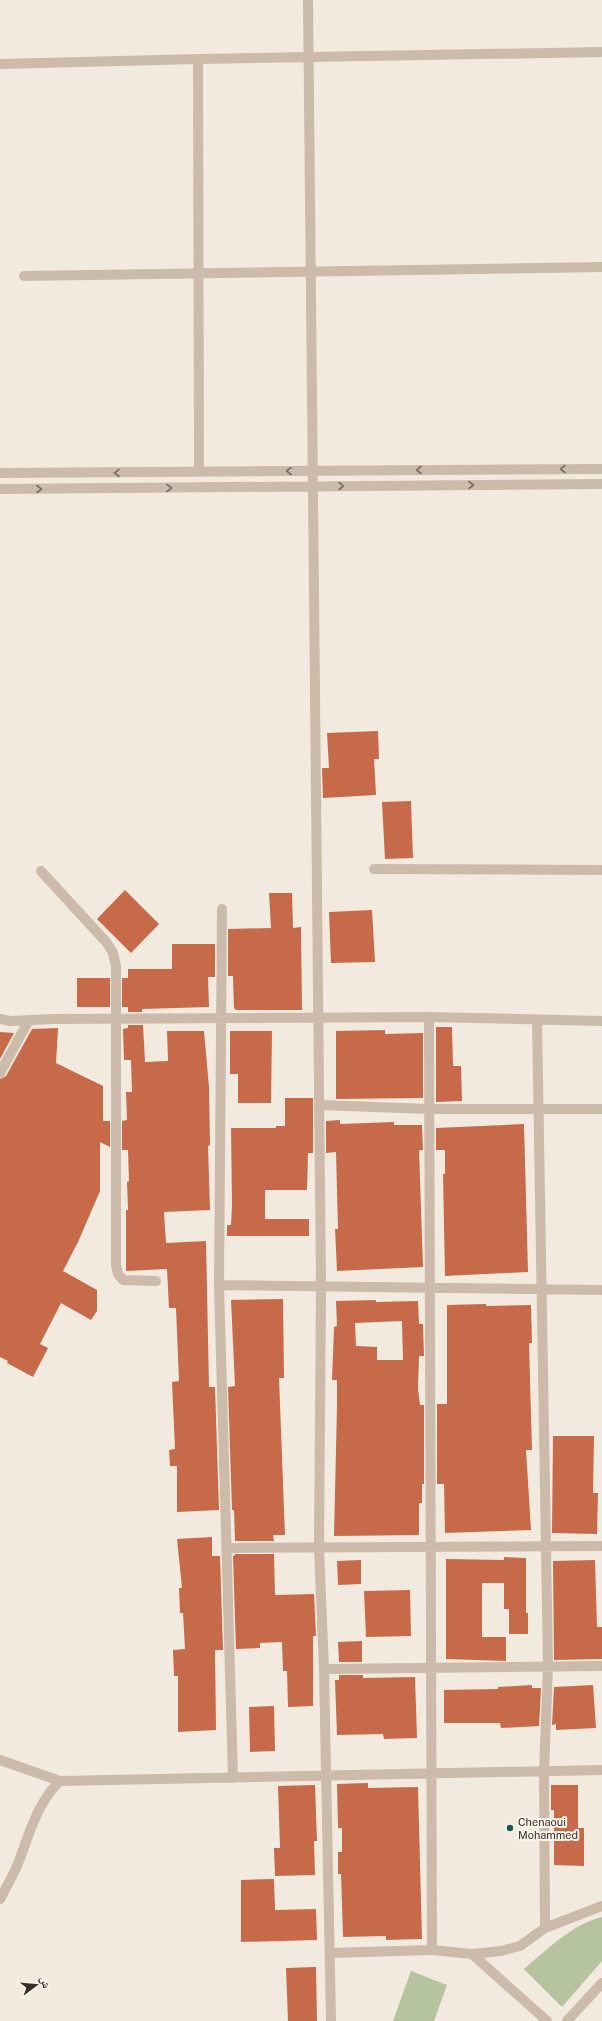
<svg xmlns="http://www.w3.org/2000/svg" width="602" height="2021" viewBox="0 0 602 2021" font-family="'Public Sans','Noto Naskh Arabic',sans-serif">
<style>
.green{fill:#b5c39e}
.building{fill:#c76a49;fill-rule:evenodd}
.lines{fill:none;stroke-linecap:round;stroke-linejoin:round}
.minor{stroke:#ccbaaa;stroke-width:10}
.oneway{stroke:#7b6e64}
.poi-dot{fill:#1e565b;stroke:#faf4eb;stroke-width:1.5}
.labels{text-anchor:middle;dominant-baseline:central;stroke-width:4;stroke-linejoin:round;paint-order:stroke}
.poi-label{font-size:11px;fill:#392f2a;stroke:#faf4eb;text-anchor:start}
</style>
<rect width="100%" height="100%" fill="#f3eadf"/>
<path class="green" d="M602 1917V1961L562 2007 524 1969C547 1950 572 1924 602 1917Z
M411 1971 447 1985 434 2021H393Z"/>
<path class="building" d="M378 731 379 759H374L376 795 323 798 322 768H329L327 733Z
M411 801 413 858 385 859 382 802Z
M125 890 159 924 131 953 97 919Z
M269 893H292L293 928 301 927 302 1010H236L234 1008 233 976H228V929L271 928Z
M372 910 375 962 331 963 329 912Z
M172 944H215V977H208L209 1007 142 1009V1012H128V1007H122V978H128V969H172Z
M77 978H110V1007H77Z
M128 1025H143L145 1062 168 1061 167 1031H204L209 1087 210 1145 208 1146 210 1210 164 1212 166 1243 206 1241 209 1387H215L219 1510 177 1512V1466H170L169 1450 175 1449 172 1382 179 1381 176 1308H169L167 1269 126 1271V1210H128L127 1182 129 1181 128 1150H122V1121L127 1120 126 1092H132L131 1060H124L123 1029 128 1028Z
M436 1027H452L453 1066H461L462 1101 436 1102Z
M58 1028 56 1063 103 1086V1121H110V1147L100 1142V1191L78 1242 63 1271 97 1290V1311L91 1320 61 1303 40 1344 48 1348 33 1377 7 1363 8 1361 0 1357V1079L6 1076 32 1029Z
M385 1030V1034L423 1033V1098L336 1099V1031Z
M230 1031H272L271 1103H238V1074H230Z
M0 1032 14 1033 0 1059Z
M285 1098H313V1153H308L307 1190H265V1219H309V1236H227V1225H231L232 1205 231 1128H276V1126H285Z
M340 1120V1124L394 1122V1125H422L423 1150H419L423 1267 337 1271 335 1229H338L336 1152 326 1153V1121Z
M524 1124 528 1272 445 1276 443 1174H445V1150H436V1128Z
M283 1299 284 1378H279L285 1535H273L274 1541H235L234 1510H232L228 1387 235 1386 231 1300Z
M376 1300V1302L418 1301 419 1324H423L424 1356H419L418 1389 420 1405H424V1484H422V1503H419V1535L334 1536 337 1406V1380H332L334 1327 337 1326 336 1301ZM402 1321 403 1360H377V1347L356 1346 355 1323Z
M486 1304V1306L531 1305 532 1343H529L532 1450H526L531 1530 445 1533 444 1484H437V1404H447V1305Z
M553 1436H594L593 1493H598L597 1534 552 1533Z
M212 1537V1556H220L223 1650H215L216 1730 178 1732V1676H174L173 1650 185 1649 183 1613H180L179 1588H182L177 1539Z
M236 1554H274L275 1595 314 1594 316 1636H313V1706L288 1707 287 1671H283L282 1642 260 1643V1648L236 1649 233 1556Z
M504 1557 526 1558V1613H528V1634H509V1609H504V1583H482V1637H506V1661L446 1659V1559L504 1560Z
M361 1560V1584L338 1585 337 1561Z
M595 1560 597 1627H602V1659L554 1660 553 1561Z
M410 1590 411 1636 366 1637 364 1591Z
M362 1641V1662H339L338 1642Z
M339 1675H363V1678L415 1677 417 1738 384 1739 383 1734 337 1735 335 1680H339Z
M532 1685V1688H541L539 1726 501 1728 500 1723H444V1690L498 1689V1687Z
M593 1685 596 1728 556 1730V1724L552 1725 554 1687Z
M274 1706 275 1751 250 1752 249 1707Z
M368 1783V1788L418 1787 422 1939 386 1940V1936L343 1937 341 1874H338V1852H342V1828H338L337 1784Z
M315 1785 317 1841H314L315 1875 275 1876 274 1848H280L278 1786Z
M551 1785H578V1828H584V1866L554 1865V1810H551Z
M274 1879 275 1910 316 1909 317 1940 241 1942V1880Z
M316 1967 317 2021H288L286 1968Z"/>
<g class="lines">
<path class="minor" d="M308 0 321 1286 319 1548 324 1669 331 2021
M198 59 199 472
M0 64 198 59 602 52
M24 276 602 267
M0 473 602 469
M0 489 602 484
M374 869 602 870
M41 871 107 943 113 953 116 966V1265L118 1274 123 1280 156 1281
M222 909 219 1285 602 1290
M429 1017 432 1950
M0 1019 10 1021 54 1019 429 1017 602 1021
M537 1020 548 1666 544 1772 545 1928
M0 1073 29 1020
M319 1105 429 1109H602
M219 1285 233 1778
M226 1548 602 1546
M324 1669 602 1666
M0 1760 60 1781C36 1804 29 1836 17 1866 12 1877 6 1888 0 1899
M60 1781 602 1770
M330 1953 432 1950 472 1954 501 1951 520 1946 545 1928 602 1906
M472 1954 547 2021
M567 2021 602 1983"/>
</g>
<defs><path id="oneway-chevron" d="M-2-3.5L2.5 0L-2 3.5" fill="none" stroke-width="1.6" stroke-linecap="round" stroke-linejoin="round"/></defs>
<g class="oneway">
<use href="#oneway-chevron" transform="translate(563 469) rotate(180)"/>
<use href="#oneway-chevron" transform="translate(419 470) rotate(180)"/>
<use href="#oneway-chevron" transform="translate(289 471) rotate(180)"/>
<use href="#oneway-chevron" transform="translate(117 473) rotate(180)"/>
<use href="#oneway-chevron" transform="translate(471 485)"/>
<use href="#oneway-chevron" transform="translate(341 486)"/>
<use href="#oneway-chevron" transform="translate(169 488)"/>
<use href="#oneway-chevron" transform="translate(39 489)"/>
</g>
<circle class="poi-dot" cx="510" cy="1828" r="4"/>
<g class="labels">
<g class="poi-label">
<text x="518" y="1822">Chenaoui<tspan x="518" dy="13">Mohammed</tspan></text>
</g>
</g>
<g transform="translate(36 1985) rotate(74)" stroke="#faf4eb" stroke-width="3" paint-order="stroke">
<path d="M0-3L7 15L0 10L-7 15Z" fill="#392f2a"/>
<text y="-6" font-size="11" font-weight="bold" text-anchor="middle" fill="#392f2a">ش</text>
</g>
</svg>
